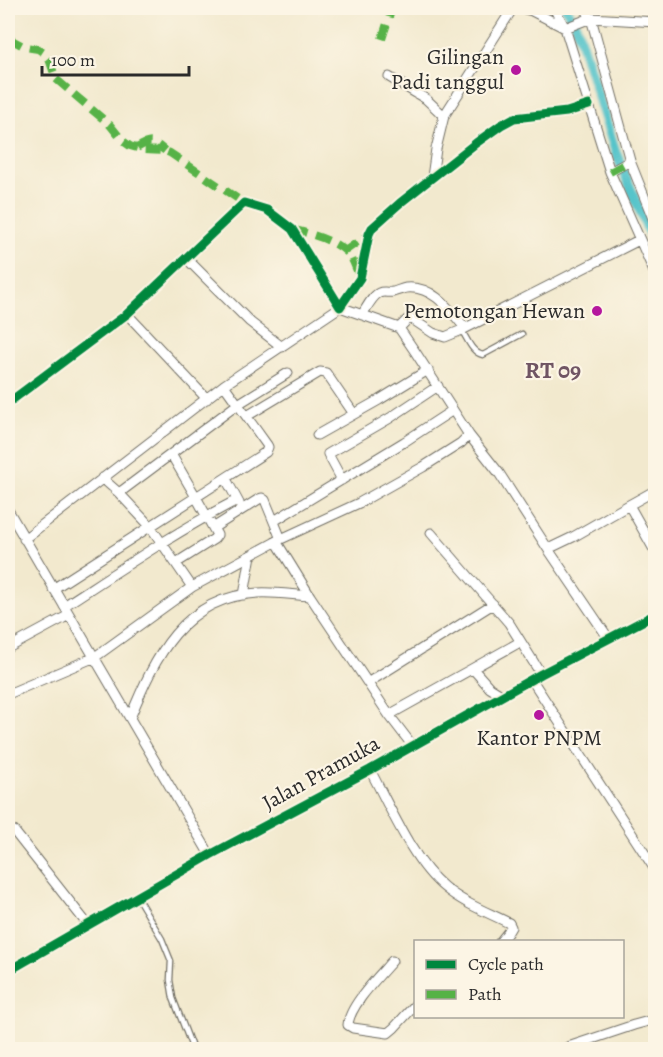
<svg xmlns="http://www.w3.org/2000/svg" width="663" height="1057" viewBox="0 0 663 1057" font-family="Alegreya,serif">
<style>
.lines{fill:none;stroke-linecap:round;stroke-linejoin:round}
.canal{stroke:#56c4ca;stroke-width:10}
.lane-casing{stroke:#716e64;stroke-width:7}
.street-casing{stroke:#716e64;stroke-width:11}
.lane{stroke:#fff;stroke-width:4.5}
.street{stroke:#fff;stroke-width:9}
.quiet{stroke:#56b246;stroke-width:8;stroke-dasharray:15 8;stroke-linecap:butt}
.cycleway-casing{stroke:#fcf5e5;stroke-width:13}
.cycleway{stroke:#00873e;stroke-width:9}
.poi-dot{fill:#b5179e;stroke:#fcf5e5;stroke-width:2}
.labels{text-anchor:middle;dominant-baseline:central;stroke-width:4.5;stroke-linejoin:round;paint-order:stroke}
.poi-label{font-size:22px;fill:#2b2b2b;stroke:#fcf5e5;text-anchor:end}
.street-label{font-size:22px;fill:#2b2b2b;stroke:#fcf5e5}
.neighbourhood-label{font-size:24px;font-weight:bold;fill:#705564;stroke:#fcf5e5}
</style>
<rect width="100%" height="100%" fill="#fcf5e5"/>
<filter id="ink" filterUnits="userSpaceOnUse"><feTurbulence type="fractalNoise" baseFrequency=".0167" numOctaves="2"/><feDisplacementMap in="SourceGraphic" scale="12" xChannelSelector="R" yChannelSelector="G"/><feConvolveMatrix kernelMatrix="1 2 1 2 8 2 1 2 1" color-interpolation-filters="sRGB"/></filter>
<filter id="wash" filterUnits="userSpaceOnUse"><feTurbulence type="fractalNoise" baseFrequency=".008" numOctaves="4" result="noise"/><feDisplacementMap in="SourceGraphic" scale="24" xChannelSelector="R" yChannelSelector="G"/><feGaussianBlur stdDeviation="1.35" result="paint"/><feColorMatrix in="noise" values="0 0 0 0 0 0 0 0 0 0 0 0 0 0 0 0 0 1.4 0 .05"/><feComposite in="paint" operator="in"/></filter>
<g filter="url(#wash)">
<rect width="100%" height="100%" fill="#f2e9ce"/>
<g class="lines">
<path class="canal" d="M566 8 576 26 616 153 656 249"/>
</g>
</g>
<g filter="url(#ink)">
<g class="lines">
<defs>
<path id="lane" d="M462 331C468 340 472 353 483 355L522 334
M137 897 162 939 171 961 170 980 173 998 193 1050"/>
<path id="street" d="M521 8 532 11 565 28 591 18 656 22
M554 8 565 28 610 172 656 276
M585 8 591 18 630 161 656 226
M8 12 9 8
M389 77 426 99 444 116 513 8
M610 172 630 161
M432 177 436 149 444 116
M186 258 250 322 282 347
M127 314 207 399
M362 315C366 309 372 296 379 293 383 291 388 293 393 292 397 291 401 289 406 288 433 285 450 310 465 328
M8 403 127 314 244 203 267 210 292 229 340 307 360 278 369 234 372 228 400 203 476 143 501 125 514 118 567 112 589 105
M247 416 320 372 326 373 354 414
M317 435 379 400 428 370
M469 435 499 473 548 549 609 639
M171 454 196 497 217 535 214 539 176 563
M102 478 119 493
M226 479 239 503
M342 480 328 454 390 418 438 386
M656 490 629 505 656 553
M8 510 210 855
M274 521 404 442 453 410
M213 528 259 499 262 498 265 500 281 539
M431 533 509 623 541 674
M24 539 224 385 340 307 399 328 407 320 412 319 433 333 445 337 462 330 639 240
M276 541 310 596
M548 549 573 537 629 505
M192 587 150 526 119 493 238 404 288 373
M53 589 266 452 268 447 267 445 224 385
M244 595 251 555
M64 606C121 569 177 531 237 500
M8 648 69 615
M473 669 490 688 503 696
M532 680 656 871
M369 682 493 604
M8 694 95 657 192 587 281 539 359 503 423 467 461 443 469 435 416 353 399 328
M389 715 520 642
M130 718C155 657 183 597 258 593 275 592 293 595 310 596L389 715 412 745
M370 770C389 805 413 862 444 887 463 903 487 912 509 923L511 927 508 932 500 942
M8 828 14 831 88 925
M392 961C379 976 349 1006 348 1025L353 1028 388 1033 394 1028 416 1004
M8 971 210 855 370 770 541 674 656 614
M565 1050 568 1047 634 1025 656 1019"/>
</defs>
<use href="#lane" class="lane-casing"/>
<use href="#street" class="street-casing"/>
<use href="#lane" class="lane"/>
<use href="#street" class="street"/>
<path class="quiet" d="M8 38 25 47 38 49 44 53 49 59 56 79 110 125 123 141 130 146 144 150 165 151 170 153 244 203
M382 39 392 8
M137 148C151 139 153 141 165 151
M610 172 630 161
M292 229C310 234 340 241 351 257 354 263 356 269 359 275
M345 251 369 234"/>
<defs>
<path id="cycleway" d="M8 403 127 314 244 203 267 210 292 229 340 307 360 278 369 234 372 228 400 203 476 143 501 125 514 118 567 112 589 105
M8 971 210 855 370 770 541 674 656 614"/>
</defs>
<use href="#cycleway" class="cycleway-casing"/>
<use href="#cycleway" class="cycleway"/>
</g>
</g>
<g class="poi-dot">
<circle cx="516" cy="70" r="6"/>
<circle cx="597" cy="311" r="6"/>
<circle cx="539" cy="715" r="6"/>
</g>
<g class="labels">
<g class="poi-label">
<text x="504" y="57">Gilingan<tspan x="504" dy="25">Padi tanggul</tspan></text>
<text x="585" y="311">Pemotongan Hewan</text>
<text x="539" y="738" text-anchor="middle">Kantor PNPM</text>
</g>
<g class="street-label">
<text transform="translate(321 773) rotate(-29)">Jalan Pramuka</text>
</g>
<g class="neighbourhood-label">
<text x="553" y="370">RT 09</text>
</g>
</g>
<rect width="663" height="1057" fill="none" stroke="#fcf5e5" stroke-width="30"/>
<rect x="414" y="940" width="210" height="78" fill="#fcf5e5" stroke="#a8a49b" stroke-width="1.5"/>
<rect x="426" y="960" width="30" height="9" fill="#00873e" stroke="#a8a49b" stroke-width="1.5"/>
<text x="468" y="970" font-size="18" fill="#2b2b2b">Cycle path</text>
<rect x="426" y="990" width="30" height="9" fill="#56b246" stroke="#a8a49b" stroke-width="1.5"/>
<text x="468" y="1000" font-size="18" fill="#2b2b2b">Path</text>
<path d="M42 66v9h147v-9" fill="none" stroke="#2b2b2b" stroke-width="3"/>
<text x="51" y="66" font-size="18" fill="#2b2b2b" stroke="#fcf5e5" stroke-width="4.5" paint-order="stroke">100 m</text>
</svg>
